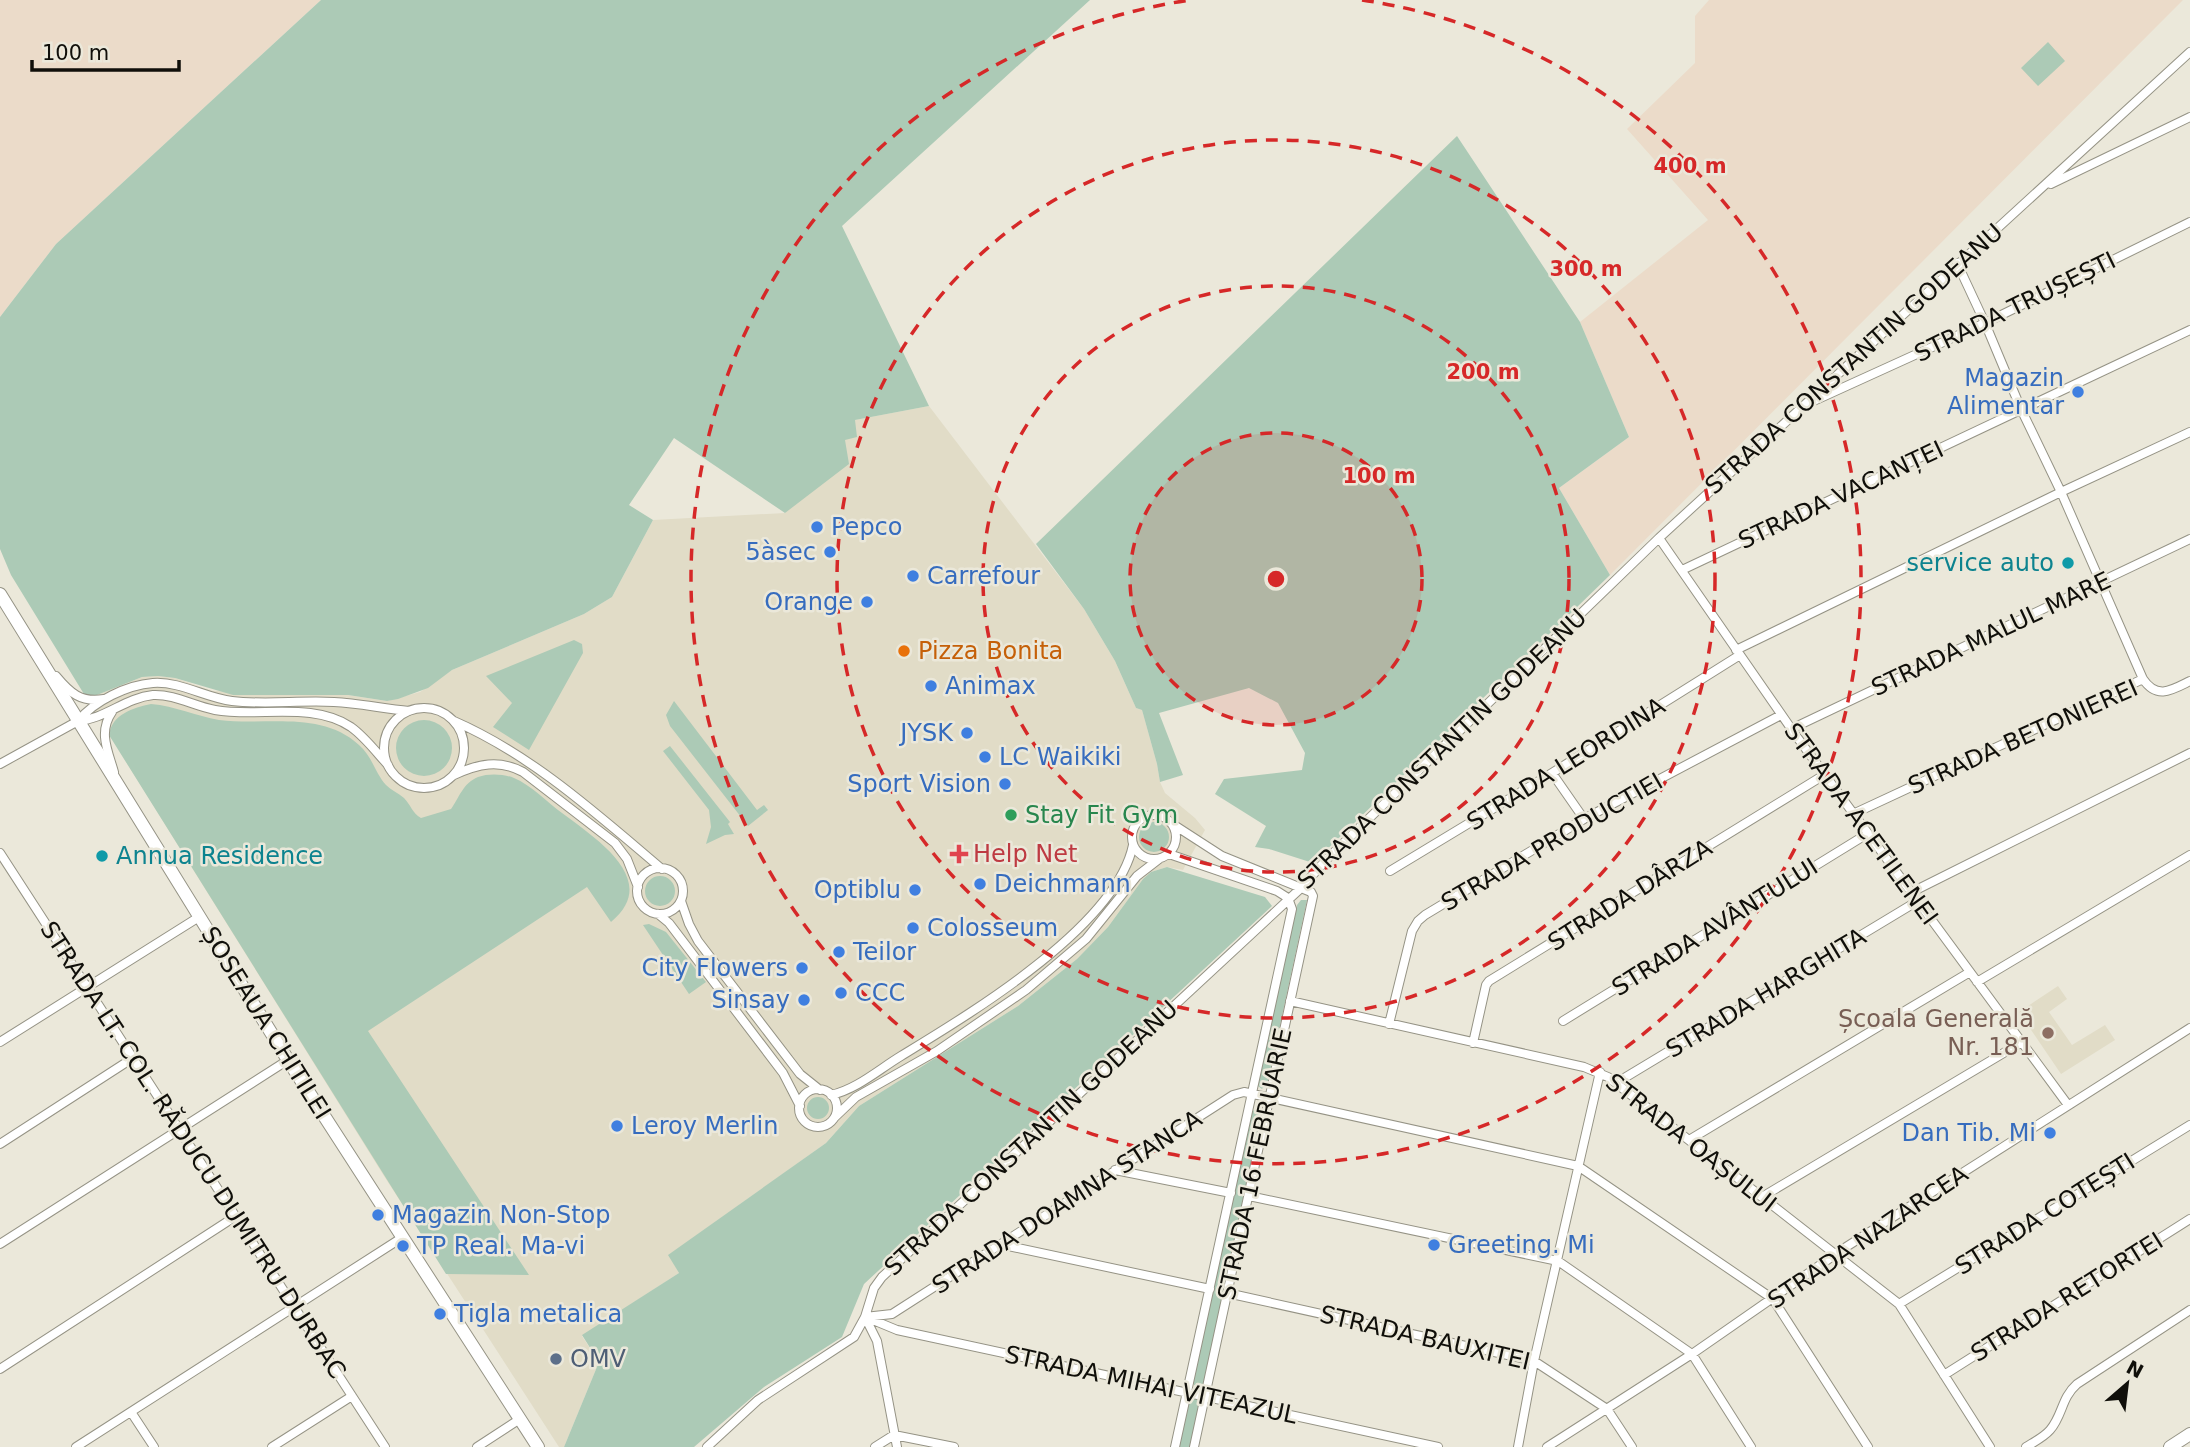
<svg xmlns="http://www.w3.org/2000/svg" width="2190" height="1447" viewBox="0 0 2190 1447" font-family="'DejaVu Sans',sans-serif">
<style>
.built{fill:#e1dcc7}
.industrial{fill:#ebdbc9}
.green{fill:#accab6}
.lines{fill:none;stroke-linecap:round;stroke-linejoin:round}
.street-casing{stroke:#959385;stroke-width:10}
.secondary-casing{stroke:#959385;stroke-width:14}
.primary-casing{stroke:#959385;stroke-width:14}
.street{stroke:#fff;stroke-width:8}
.secondary{stroke:#fff;stroke-width:12}
.primary{stroke:#fff;stroke-width:12}
.ring{fill:none;stroke:#d62828;stroke-width:3.5;stroke-dasharray:12 9}
.shop-dot{fill:#3f7fe0;stroke:#ebe8da;stroke-width:2.5}
.culture-dot{fill:#0f9aa8;stroke:#ebe8da;stroke-width:2.5}
.food-dot{fill:#e8710a;stroke:#ebe8da;stroke-width:2.5}
.leisure-dot{fill:#2e9e5b;stroke:#ebe8da;stroke-width:2.5}
.health-dot{fill:#e0444e;stroke:#ebe8da;stroke-width:2.5}
.education-dot{fill:#8d6e63;stroke:#ebe8da;stroke-width:2.5}
.service-dot{fill:#5c6f8a;stroke:#ebe8da;stroke-width:2.5}
.labels{text-anchor:middle;dominant-baseline:central;stroke-width:5;stroke-linejoin:round;paint-order:stroke}
.street-label{font-size:24px;fill:#100f0a;stroke:#ebe8da}
.shop-label{font-size:24px;fill:#366cbe;stroke:#ebe8da;text-anchor:start}
.culture-label{font-size:24px;fill:#0d838f;stroke:#ebe8da;text-anchor:end}
.food-label{font-size:24px;fill:#c56008;stroke:#ebe8da;text-anchor:start}
.leisure-label{font-size:24px;fill:#27864d;stroke:#ebe8da;text-anchor:start}
.health-label{font-size:24px;fill:#be3a42;stroke:#ebe8da;text-anchor:start}
.education-label{font-size:24px;fill:#785e54;stroke:#ebe8da;text-anchor:end}
.service-label{font-size:24px;fill:#4e5e75;stroke:#ebe8da;text-anchor:start}
.centre{fill:#d62828;stroke:#ebe8da;stroke-width:3.5}
.ring-label{font-size:21px;text-anchor:middle;font-weight:bold;fill:#d62828;stroke:#ebe8da;stroke-width:5;stroke-linejoin:round;paint-order:stroke}
</style>
<rect width="100%" height="100%" fill="#ebe8da"/>
<path class="built" d="M929 406 1084 609 1115 661 1136 708 1142 710 1157 764 1160 782 1165 793 1195 818 1205 830 1183 870 1167 867 1151 872 1143 879 1108 927 1077 959 1018 1006 859 1106 826 1143 669 1255 679 1273 582 1336 599 1362 564 1447H559L384 1176 87 699 142 677 158 676 175 678 213 691 348 695 387 701 420 692 452 670 584 614 612 597 653 520 785 513 845 439 855 420Z
M2058 986 2067 999 2049 1012 2072 1045 2105 1025 2115 1040 2061 1074 2019 1012Z"/>
<path class="industrial" d="M0 0H321L56 244 0 317Z
M1709 0H2183L1610 575 1559 488 1629 437 1580 322 1708 220 1627 129 1695 63V16Z"/>
<path class="green" d="M321 0H1090L842 226 929 406 855 420 857 437 845 440 849 464 785 513 674 438 629 505 653 520 612 597 584 614 452 670 428 688 398 699 387 701 348 695H233L175 678 158 676 142 677 87 699 11 575 0 549V317L56 244Z
M2048 42 2065 61 2038 86 2021 68Z
M1457 136 1580 322 1629 437 1559 488 1610 575 1313 863 1269 849 1255 847 1266 826 1215 794 1224 779 1302 770 1305 753 1278 703 1249 688 1159 713 1183 775 1160 782 1157 764 1142 710 1136 708 1115 661 1084 609 1036 544Z
M574 640 582 644 583 653 529 750 493 727 512 703 486 676Z
M674 701 757 810 764 805 768 810 748 826 670 726 666 715Z
M151 704C175 706 196 716 219 720 266 726 321 710 359 745 372 756 375 773 386 785 391 790 398 793 404 798 411 805 412 813 421 818L451 809C459 798 463 783 478 777 489 773 504 774 514 778 531 785 547 802 562 813 595 838 662 880 611 922L587 887 368 1031 529 1275 446 1274 109 735C112 714 133 708 151 704Z
M396 748a28 28 0 1 1 56 0a28 28 0 1 1-56 0Z
M670 746 730 822 728 824 734 834 725 835 706 844 711 827 709 810 663 751Z
M1139 837a15 15 0 1 1 30 0a15 15 0 1 1-30 0Z
M1167 867 1265 897 1272 906 864 1284 842 1337 764 1387 694 1447H564L599 1362 582 1335 679 1273 668 1255 826 1143 859 1106 1018 1006 1077 959 1108 927 1143 879 1151 872Z
M645 891a15 15 0 1 1 30 0a15 15 0 1 1-30 0Z
M1301 900H1307L1268 1081 1262 1089 1258 1086 1256 1081 1297 905Z
M649 924 666 932 706 982 689 994 643 925Z
M807 1108a11 11 0 1 1 22 0a11 11 0 1 1-22 0Z
M1254 1110 1262 1114 1205 1383 1201 1388 1194 1385V1380L1250 1114Z
M1191 1394 1201 1396 1190 1447H1177Z"/>
<g class="lines">
<defs>
<path id="street" d="M2051 184 2190 117
M1957 263 1985 323 2021 409 2061 492 2143 679C2157 700 2172 690 2190 681
M1807 404 1985 323 2190 222
M1659 538 1797 737 2068 1105
M1682 570 2190 330
M1736 650 2061 492 2190 432
M56 676C70 693 81 703 104 699
M384 748a40 40 0 1 1 80 0a40 40 0 1 1-80 0Z
M112 712C98 732 108 751 114 772
M78 721C105 719 125 698 153 695 174 694 194 706 215 710 258 718 312 701 351 727 365 737 376 752 388 765
M454 721C532 755 597 814 662 869
M1791 729 2190 539
M0 764 78 721C94 701 127 685 153 683 180 681 206 698 232 701 266 705 300 700 334 702 359 703 384 709 409 711
M1552 773 1584 819
M454 775C478 764 499 759 523 772L615 843 627 859 638 887
M1853 814 2143 679
M1132 837a22 22 0 1 1 44 0a22 22 0 1 1-44 0Z
M1171 823 1222 856 1311 892 1313 896 1194 1447
M0 853 385 1447
M1169 854 1277 891 1288 898
M637 891a23 23 0 1 1 46 0a23 23 0 1 1-46 0Z
M1390 871 1552 773 1740 655
M1910 893 2190 753
M681 901 689 924 698 941 800 1074 820 1090
M658 914 669 923 783 1073 800 1106
M1977 982 2190 855
M1290 1001 1584 1067 1608 1077 1899 1304 1990 1447
M1563 1021 1867 834
M1389 1024 1412 931 1418 921 1425 915 1584 819 1781 715
M0 1042 199 917
M1473 1043 1486 985 1489 981 1824 775
M1616 1083 1916 902
M799 1108a19 19 0 1 1 38 0a19 19 0 1 1-38 0Z
M831 1095C857 1089 878 1070 901 1056 968 1015 1116 927 1133 845
M835 1117 856 1097 937 1051 1026 990 1086 939 1137 876 1159 859
M1689 1140 1970 972
M0 1144 133 1058
M1115 1170 1231 1193
M1249 1196 1558 1261 1692 1354 1751 1447
M1762 1197 2022 1042
M0 1244 288 1060
M999 1244 1210 1289
M1227 1293 1534 1361 1607 1409 1632 1447
M1899 1304 2190 1125
M865 1317 892 1314 1233 1095 1244 1092 1578 1166 1773 1299 1868 1447
M865 1317 877 1341 897 1447
M868 1318 897 1330 1438 1447
M0 1369 236 1216
M1944 1375 2190 1219
M131 1412 154 1447
M76 1447 403 1237
M272 1447 352 1396
M477 1447 520 1419
M707 1447 758 1400 854 1337 865 1317 874 1288 882 1277 1301 888 1327 859 1659 538 2190 52
M875 1447 894 1435 954 1447
M1175 1447 1292 909 1288 898
M1518 1447 1534 1361 1600 1072
M1547 1447 1692 1354 1846 1247 2190 1028
M2026 1447C2034 1442 2044 1437 2050 1430 2063 1415 2061 1398 2077 1384L2190 1310"/>
<path id="secondary" d="M2170 1447 2190 1434"/>
<path id="primary" d="M0 594 288 1060 538 1447"/>
</defs>
<use href="#street" class="street-casing"/>
<use href="#secondary" class="secondary-casing"/>
<use href="#primary" class="primary-casing"/>
<use href="#street" class="street"/>
<use href="#secondary" class="secondary"/>
<use href="#primary" class="primary"/>
</g>
<circle cx="1276" cy="579" r="146" fill="#d62828" fill-opacity=".12"/>
<g class="ring">
<circle cx="1276" cy="579" r="146"/>
<circle cx="1276" cy="579" r="293"/>
<circle cx="1276" cy="579" r="439"/>
<path d="M1362 0A585 585 0 1 1 1190 0"/>
</g>
<g class="shop-dot">
<circle cx="2078" cy="392" r="7"/>
<circle cx="817" cy="527" r="7"/>
<circle cx="830" cy="552" r="7"/>
<circle cx="913" cy="576" r="7"/>
<circle cx="867" cy="602" r="7"/>
<circle cx="931" cy="686" r="7"/>
<circle cx="967" cy="733" r="7"/>
<circle cx="985" cy="757" r="7"/>
<circle cx="1005" cy="784" r="7"/>
<circle cx="980" cy="884" r="7"/>
<circle cx="915" cy="890" r="7"/>
<circle cx="913" cy="928" r="7"/>
<circle cx="839" cy="952" r="7"/>
<circle cx="802" cy="968" r="7"/>
<circle cx="841" cy="993" r="7"/>
<circle cx="804" cy="1000" r="7"/>
<circle cx="617" cy="1126" r="7"/>
<circle cx="2050" cy="1133" r="7"/>
<circle cx="378" cy="1215" r="7"/>
<circle cx="1434" cy="1245" r="7"/>
<circle cx="403" cy="1246" r="7"/>
<circle cx="440" cy="1314" r="7"/>
</g>
<g class="culture-dot">
<circle cx="2068" cy="563" r="7"/>
<circle cx="102" cy="856" r="7"/>
</g>
<circle class="food-dot" cx="904" cy="651" r="7"/>
<circle class="leisure-dot" cx="1011" cy="815" r="7"/>
<path class="health-dot" d="M955.5 843.5h7v7h7v7h-7v7h-7v-7h-7v-7h7z"/>
<circle class="education-dot" cx="2048" cy="1033" r="7"/>
<circle class="service-dot" cx="556" cy="1359" r="7"/>
<g class="labels">
<g class="street-label">
<text transform="translate(2015 307) rotate(-26)">STRADA TRUȘEȘTI</text>
<text transform="translate(1854 359) rotate(-42)">STRADA CONSTANTIN GODEANU</text>
<text transform="translate(1841 495) rotate(-25)">STRADA VACANȚEI</text>
<text transform="translate(1991 634) rotate(-25)">STRADA MALUL MARE</text>
<text transform="translate(2023 737) rotate(-24)">STRADA BETONIEREI</text>
<text transform="translate(1442 749) rotate(-44)">STRADA CONSTANTIN GODEANU</text>
<text transform="translate(1566 764) rotate(-32)">STRADA LEORDINA</text>
<text transform="translate(1861 824) rotate(54)">STRADA ACETILENEI</text>
<text transform="translate(1552 842) rotate(-30)">STRADA PRODUCTIEI</text>
<text transform="translate(1630 895) rotate(-32)">STRADA DÂRZA</text>
<text transform="translate(1715 927) rotate(-32)">STRADA AVÂNTULUI</text>
<text transform="translate(1766 993) rotate(-31)">STRADA HARGHITA</text>
<text transform="translate(266 1023) rotate(58)">ȘOSEAUA CHITILEI</text>
<text transform="translate(1031 1138) rotate(-43)">STRADA CONSTANTIN GODEANU</text>
<text transform="translate(1691 1143) rotate(38)">STRADA OAȘULUI</text>
<text transform="translate(193 1150) rotate(57)">STRADA LT. COL. RĂDUCU DUMITRU DURBAC</text>
<text transform="translate(1255 1164) rotate(-78)">STRADA 16 FEBRUARIE</text>
<text transform="translate(1067 1202) rotate(-33)">STRADA DOAMNA STANCA</text>
<text transform="translate(2045 1214) rotate(-32)">STRADA COTEȘTI</text>
<text transform="translate(1868 1237) rotate(-34)">STRADA NAZARCEA</text>
<text transform="translate(2067 1297) rotate(-32)">STRADA RETORTEI</text>
<text transform="translate(1425 1338) rotate(13)">STRADA BAUXITEI</text>
<text transform="translate(1151 1385) rotate(12)">STRADA MIHAI VITEAZUL</text>
</g>
<g class="shop-label">
<text x="2064" y="378" text-anchor="end">Magazin<tspan x="2064" dy="28">Alimentar</tspan></text>
<text x="831" y="527">Pepco</text>
<text x="816" y="552" text-anchor="end">5àsec</text>
<text x="927" y="576">Carrefour</text>
<text x="853" y="602" text-anchor="end">Orange</text>
<text x="945" y="686">Animax</text>
<text x="953" y="733" text-anchor="end">JYSK</text>
<text x="999" y="757">LC Waikiki</text>
<text x="991" y="784" text-anchor="end">Sport Vision</text>
<text x="994" y="884">Deichmann</text>
<text x="901" y="890" text-anchor="end">Optiblu</text>
<text x="927" y="928">Colosseum</text>
<text x="853" y="952">Teilor</text>
<text x="788" y="968" text-anchor="end">City Flowers</text>
<text x="855" y="993">CCC</text>
<text x="790" y="1000" text-anchor="end">Sinsay</text>
<text x="631" y="1126">Leroy Merlin</text>
<text x="2036" y="1133" text-anchor="end">Dan Tib. Mi</text>
<text x="392" y="1215">Magazin Non-Stop</text>
<text x="1448" y="1245">Greeting. Mi</text>
<text x="417" y="1246">TP Real. Ma-vi</text>
<text x="454" y="1314">Tigla metalica</text>
</g>
<g class="culture-label">
<text x="2054" y="563">service auto</text>
<text x="116" y="856" text-anchor="start">Annua Residence</text>
</g>
<g class="food-label">
<text x="918" y="651">Pizza Bonita</text>
</g>
<g class="leisure-label">
<text x="1025" y="815">Stay Fit Gym</text>
</g>
<g class="health-label">
<text x="973" y="854">Help Net</text>
</g>
<g class="education-label">
<text x="2034" y="1019">Școala Generală<tspan x="2034" dy="28">Nr. 181</tspan></text>
</g>
<g class="service-label">
<text x="570" y="1359">OMV</text>
</g>
</g>
<circle cx="1276" cy="579" r="10" class="centre"/>
<g class="ring-label">
<text x="1690" y="173">400 m</text>
<text x="1586" y="276">300 m</text>
<text x="1483" y="379">200 m</text>
<text x="1379" y="483">100 m</text>
</g>
<g transform="translate(2127 1384) rotate(28)" stroke="#ebe8da" stroke-width="5" paint-order="stroke">
<path d="M0-5L12 26L0 18L-12 26Z" fill="#100f0a"/>
<text y="-10" font-size="19" font-weight="bold" text-anchor="middle" fill="#100f0a">N</text>
</g>
<path d="M32 60v10h147v-10" fill="none" stroke="#100f0a" stroke-width="3.5"/>
<text x="42" y="60" font-size="21" fill="#100f0a" stroke="#ebe8da" stroke-width="5" paint-order="stroke">100 m</text>
</svg>
